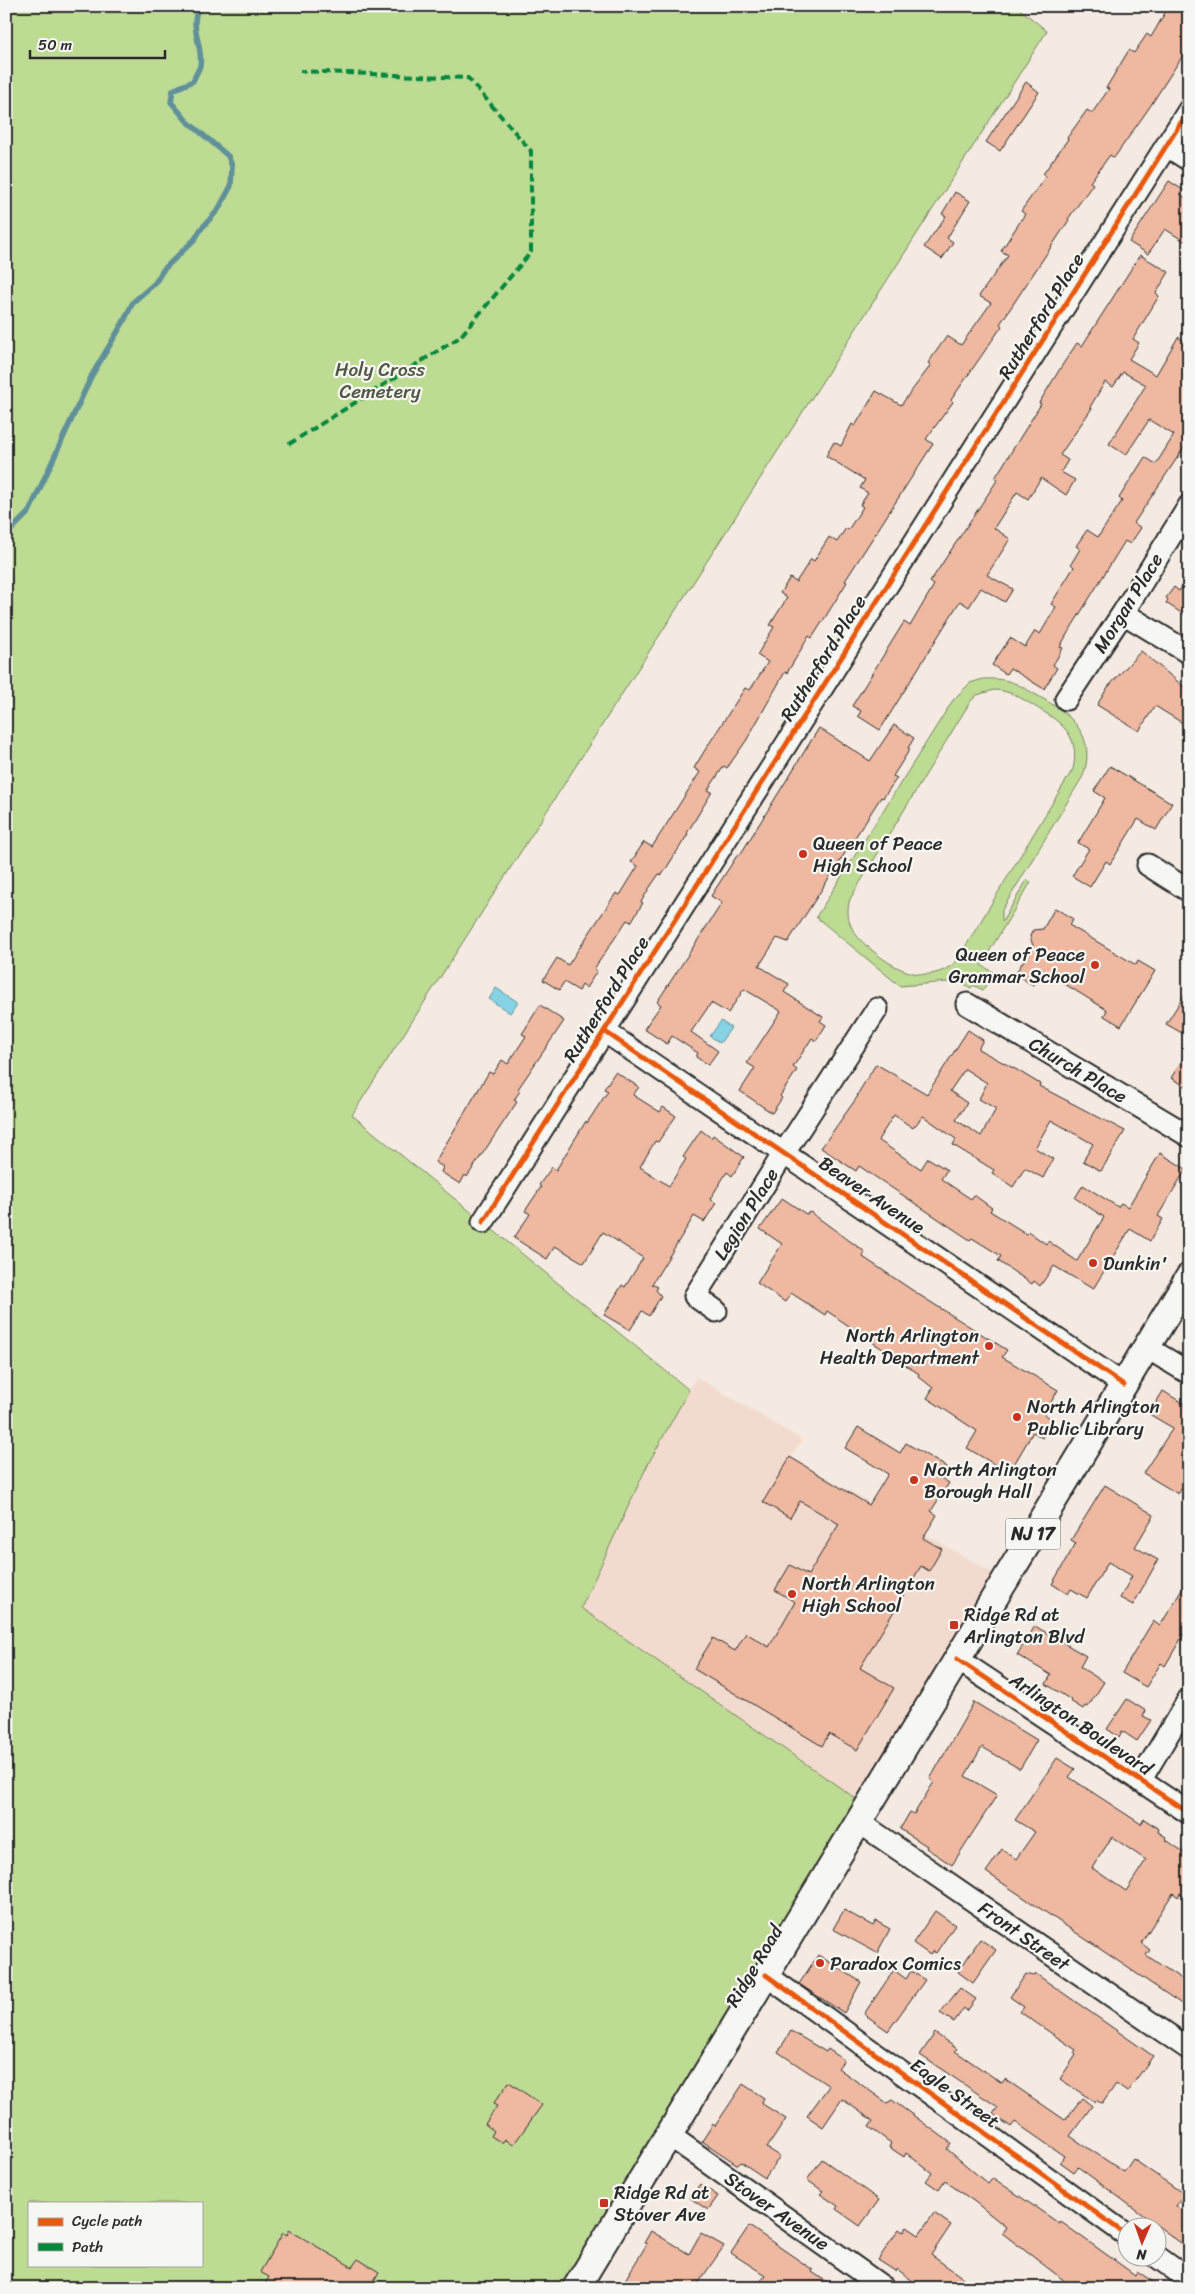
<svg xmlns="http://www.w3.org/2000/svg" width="1195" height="2294" viewBox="0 0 1195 2294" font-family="Sriracha,sans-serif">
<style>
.built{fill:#f2dbce}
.green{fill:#bedb93;stroke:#74835f;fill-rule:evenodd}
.water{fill:#85d3e4;stroke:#61909a}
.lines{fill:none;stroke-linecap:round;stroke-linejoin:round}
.stream{stroke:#61909a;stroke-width:5.5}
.building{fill:#eeb8a1;stroke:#2b2b2b;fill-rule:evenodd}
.minor-casing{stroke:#2b2b2b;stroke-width:25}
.major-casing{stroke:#2b2b2b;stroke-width:30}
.minor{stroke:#f6f6f2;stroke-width:21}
.major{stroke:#f6f6f2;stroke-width:26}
.quiet{stroke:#00873e;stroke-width:4;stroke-dasharray:8 4;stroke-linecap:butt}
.cycleway-casing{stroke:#f6f6f2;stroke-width:8}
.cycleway{stroke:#e8590c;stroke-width:5}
.poi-dot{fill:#c8321e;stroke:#f6f6f2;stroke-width:2}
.labels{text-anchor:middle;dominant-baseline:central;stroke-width:4.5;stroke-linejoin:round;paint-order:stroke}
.shield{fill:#f6f6f2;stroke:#686867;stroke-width:1}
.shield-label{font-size:18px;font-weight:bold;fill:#2b2b2b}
.street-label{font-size:19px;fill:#2b2b2b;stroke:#f6f6f2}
.park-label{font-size:19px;fill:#505745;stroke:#f6f6f2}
.poi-label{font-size:19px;fill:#2b2b2b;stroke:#f6f6f2;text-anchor:start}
</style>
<rect width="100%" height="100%" fill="#f4eae2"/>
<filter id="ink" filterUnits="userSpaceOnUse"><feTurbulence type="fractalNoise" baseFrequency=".02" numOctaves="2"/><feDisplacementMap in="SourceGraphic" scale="10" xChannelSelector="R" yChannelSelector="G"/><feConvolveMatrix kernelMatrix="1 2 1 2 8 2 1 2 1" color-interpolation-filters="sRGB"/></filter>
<g filter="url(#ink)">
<path class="built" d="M696 1377 802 1440 791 1457 1005 1580 868 1807 581 1608 647 1466Z"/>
<path class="green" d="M6 6H1016L1047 31 352 1115 689 1390 647 1466 581 1608 868 1807 576 2288H6ZM29 2203H201V2265H29Z
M983 679C1011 678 1017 684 1040 697 1072 715 1097 736 1083 776L1002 910V922L1027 880 1031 882 981 965 993 972 983 990 973 985 971 988 959 981 900 986 816 917 953 700 970 683ZM994 690C1009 690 1021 698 1034 706 1060 721 1081 735 1073 769L956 962C928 986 897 971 873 951 855 937 843 922 850 899L970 702 977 695Z"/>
<path class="water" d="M496 988 518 1002 510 1013 489 999Z
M721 1021 731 1028 720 1043 710 1036Z"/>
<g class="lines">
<path class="stream" d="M6 535 29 512 92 375 124 321 133 302 155 283 163 270 195 239 201 229 218 210 231 186 232 166 228 156 187 121 171 102 173 90 193 81C195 76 198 71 200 66 204 46 188 27 199 6"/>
</g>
<path class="building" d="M1169 6H1189V45L1187 49 1149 108 1114 158 1110 155 1090 182 1093 184 1068 219 1069 220 1000 324 1002 326 951 400 953 402 926 439 933 444 845 581 847 582 826 616 812 638 809 636 787 673 785 672 746 741 727 768 724 766 708 790 712 792 687 833 688 834 662 875 659 874 650 887 641 902 643 903 631 922 627 920 594 969 597 971 586 988 582 985 579 991 564 982 559 990 543 980 557 958 568 965 616 893 620 895 638 866 631 862 644 842 652 847 700 772 694 768 705 750 745 688 750 690 768 662 757 655 774 627 770 625 787 598 780 593 790 578 796 582 811 559 814 561 829 537 837 542 846 528 848 530 863 507 860 505 868 493 860 488 865 480 826 456 834 442 841 446 852 424 855 426 876 391 901 405 931 365 928 363 947 336 961 345 991 303 979 296 1008 255 1001 251 1025 214 1021 211 1046 176 1043 174 1068 139 1067 138 1087 110 1092 113 1109 89 1106 88 1129 50 1134 53 1147 34 1151 37Z
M1026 82 1039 92 1000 151 986 142Z
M1169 181 1183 190 1180 194 1189 200V244L1165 229 1148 254 1129 242Z
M955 192 970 201 947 238 953 242 942 259 924 247 946 216 942 214Z
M1140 255 1169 272 1156 293 1159 296 1133 339 1139 343 1129 359 1156 375 1178 337 1189 344V444L1187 443 1134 523 1141 528 1130 544 1125 541 1066 636 1060 647 1063 648 1053 665 1057 668 1044 689 1010 668 1006 674 992 665 1010 638 1025 647 1035 631 1040 634 1056 607 1051 604 1074 567 1071 564 1080 549 1076 546 1087 530 1098 537 1122 501 1119 498 1145 457 1156 464 1174 435 1149 420 1126 455 1109 444 1146 385 1123 372 1113 387 1105 382 1090 407 1092 408 1060 455 1068 460 1061 472 1075 480 1066 495 1041 478 1028 499 1017 492 994 528 1010 539 987 575 1013 589 1005 602 981 588 969 607 960 601 880 730 858 716 861 711 852 706 904 622 910 626 934 585 930 582 998 479 995 478 1041 404 1039 403 1063 364 1077 343 1082 346Z
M1189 576V618L1166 603 1168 600 1166 598 1174 587 1179 591Z
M1141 651 1189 691V727L1155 706 1139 731 1097 705 1108 687Z
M894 725 914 738 908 748 910 749 893 776 897 778 883 798 881 797 788 942 777 938 759 966 789 984 784 992 823 1017 820 1021 826 1025 816 1041 812 1038 793 1067 797 1070 780 1096 782 1098 772 1113 740 1091 755 1068 747 1063 781 1011 744 989 728 1013 711 1003 691 1032 718 1051 708 1065 696 1057 698 1053 672 1036 667 1044 644 1029 661 1005 657 1002 722 903 711 896 738 854 740 855 819 728 870 761Z
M1110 766 1172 803 1156 830 1138 819 1110 864 1106 861 1090 887 1072 876 1089 849 1078 843 1105 798 1094 791Z
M1055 908 1073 919 1069 925 1136 965 1138 961 1155 971 1121 1026 1104 1016 1107 1010 1042 970 1033 985 1015 974 1033 946 1030 936 1033 930 1043 929Z
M1189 988V1037L1166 1024Z
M540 1005 564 1021 518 1089 520 1091 514 1100 517 1102 467 1177 465 1175 460 1184 441 1172 443 1167 435 1162 489 1072 493 1074 502 1060 508 1064 526 1036 522 1034Z
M968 1030 983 1040 978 1049 1017 1070 1040 1084 1039 1086 1125 1131 1101 1171 1083 1161 1093 1144 1051 1120 1035 1148 1053 1159 1043 1178 1025 1168 1013 1187 992 1173 994 1170 953 1145 956 1139 923 1116 913 1128 894 1115 878 1140 921 1169 928 1158 947 1170 941 1179 971 1199 974 1195 992 1208 990 1211 1027 1234 1029 1232 1046 1244 1048 1241 1077 1261 1104 1217 1075 1198 1083 1185 1118 1207 1121 1203 1128 1207 1160 1153 1186 1169 1158 1216 1163 1219 1150 1241 1130 1229 1093 1289 1054 1266 1040 1286 1034 1281 1032 1284 998 1261 1001 1256 972 1238 970 1240 859 1166 856 1171 821 1148 858 1096 857 1095 876 1064 927 1094ZM965 1069 987 1083 979 1099 996 1109 981 1136 956 1120 967 1103 950 1091Z
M1189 1049V1088L1171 1078Z
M615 1072 639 1087 633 1095 660 1112 663 1107 676 1116 658 1142 655 1141 640 1167 669 1186 686 1159 683 1157 701 1130 711 1138 713 1135 744 1157 732 1176 727 1172 710 1199 716 1203 704 1222 694 1216 652 1284 658 1287 656 1290 661 1296 649 1316 642 1311 630 1330 604 1315 622 1285 625 1287 643 1258 603 1232 584 1263 555 1246 547 1259 514 1238 530 1214 525 1211 541 1187 539 1185 552 1167 556 1170 586 1121 587 1123 608 1091 604 1089Z
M782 1198 806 1214 810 1212 865 1252 863 1257 921 1296 1007 1350 1002 1357 1058 1390 1044 1414 1053 1420 1042 1438 1033 1432 1009 1473 967 1448 977 1431 927 1398 933 1388 918 1376 919 1374 827 1311 825 1315 791 1293 785 1302 757 1283 782 1244 760 1229Z
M1163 1391 1189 1407V1475L1178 1494 1143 1473 1173 1428 1149 1414Z
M858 1427 900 1453 906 1443 948 1468 941 1478 949 1483 931 1511 937 1515 923 1538 942 1549 929 1571 921 1566 860 1668 894 1688 857 1750 829 1734 822 1746 694 1669 713 1638 735 1651 746 1633 769 1647 795 1602 775 1590 790 1565 808 1575 839 1524 800 1501 790 1518 763 1502 790 1457 869 1505 888 1474 845 1448Z
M1105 1485 1154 1515 1135 1547 1158 1560 1133 1605 1120 1598 1132 1576 1108 1562 1087 1598 1071 1589 1068 1594 1052 1584 1076 1543 1071 1540Z
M1189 1578V1625L1165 1666 1161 1663 1146 1687 1122 1673 1153 1621 1160 1626Z
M1035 1626 1086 1656 1080 1667 1104 1682 1088 1707 1085 1706 1083 1709 1070 1701 1071 1700 1046 1684 1051 1675 1017 1655Z
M1127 1699 1146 1711 1143 1716 1151 1720 1137 1741 1122 1731 1119 1737 1107 1729Z
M974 1702 1037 1740 1020 1769 982 1747 965 1776 997 1795 952 1865 926 1848 927 1846 900 1829 910 1812 914 1814 934 1782 930 1779Z
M1057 1758 1075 1769 1069 1777 1141 1824 1144 1819 1159 1829 1158 1832 1166 1837 1165 1839 1189 1856V1900L1180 1893 1178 1897 1173 1893 1141 1943 1150 1950 1146 1955 1189 1984V2009L986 1872 1002 1849 1016 1859 1035 1832 1015 1820ZM1112 1837 1146 1860 1126 1891 1092 1868Z
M844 1910 873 1926 876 1921 890 1929 877 1953 833 1929Z
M935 1911 955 1925 936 1953 933 1951 930 1955 913 1943Z
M980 1939 996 1950 973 1983 958 1972Z
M818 1955 861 1982 844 2013 799 1984Z
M894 1970 906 1979 911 1971 925 1980 888 2031 864 2014Z
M1026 1974 1034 1976 1036 1974 1153 2056 1127 2092 1116 2084 1102 2104 1096 2100 1095 2102 1060 2079 1076 2055 1074 2053 1076 2050 1020 2012 1024 2007 1010 1997Z
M960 1988 976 1999 967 2011 964 2008 954 2022 940 2013Z
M791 2031 826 2052 828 2049 844 2060 838 2068 887 2103 892 2100 951 2143 947 2149 988 2184 993 2178 1060 2224 1061 2222 1135 2275 1137 2271 1162 2288H1074L1002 2233 1006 2227 975 2202 945 2181 939 2190 926 2181 932 2173 906 2153 904 2157 889 2147 891 2143 869 2127 873 2121 842 2099 823 2127 807 2116 829 2086 778 2052Z
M935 2033 957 2049 955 2051 1002 2083 1005 2079 1065 2120 1082 2098 1092 2106 1070 2136 1124 2172 1133 2159 1184 2194 1176 2206 1189 2215V2249L1078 2167 1074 2172 1060 2162 1064 2156 1015 2122 1011 2127 993 2114 998 2107 920 2055Z
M509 2082 542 2105 513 2145 505 2139 502 2143 491 2136 494 2131 485 2124 497 2106 493 2104Z
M743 2084 764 2098 761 2103 786 2119 767 2148 780 2156 765 2178 741 2162 738 2165 702 2141 713 2124 715 2126Z
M822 2159 879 2200 860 2226 836 2209 838 2206 820 2194 823 2191 807 2180Z
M700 2184 718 2196 708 2210 690 2198Z
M934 2213 951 2225 931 2255 977 2288H922L897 2269 895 2271 878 2260 899 2229 903 2232 907 2227 919 2235Z
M749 2226 813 2270 812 2272 836 2288H756L765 2275 731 2253Z
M289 2230 352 2267 358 2259 379 2272 370 2288H263L269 2277 260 2272 283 2233 287 2235Z
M651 2231 689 2254 701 2233 724 2246 695 2288H620L647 2244 644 2243Z"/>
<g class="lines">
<defs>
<path id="minor" d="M1167 146 1189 160
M1123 613 1189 653
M1066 699 1123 613 1189 506
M1148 865 1189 891
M967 1004 1189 1136
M604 1031 1124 1385
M483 1222 1189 110
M716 1311 695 1296 784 1153 877 1009
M1146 1347 1189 1373
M957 1659 1189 1813
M1140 1781 1189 1699
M859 1822 1189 2049
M766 1975 1128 2236
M669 2135 884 2288
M1156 2256 1189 2280"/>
<path id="major" d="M576 2288 1189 1277"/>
</defs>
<use href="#minor" class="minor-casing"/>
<use href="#major" class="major-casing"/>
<use href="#minor" class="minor"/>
<use href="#major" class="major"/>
<path class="quiet" d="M289 444 460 337 531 252V151L468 78 300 71"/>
<defs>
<path id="cycleway" d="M604 1031 1124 1385
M483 1222 1189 110
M957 1659 1189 1813
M766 1975 1128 2236"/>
</defs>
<use href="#cycleway" class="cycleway-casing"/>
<use href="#cycleway" class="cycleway"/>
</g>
</g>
<g class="poi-dot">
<circle cx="803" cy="854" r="5"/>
<circle cx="1095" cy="965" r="5"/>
<circle cx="1093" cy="1263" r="5"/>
<circle cx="989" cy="1346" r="5"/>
<circle cx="1017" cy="1417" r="5"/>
<circle cx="914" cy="1480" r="5"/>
<circle cx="792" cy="1594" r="5"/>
<rect x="949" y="1620" width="10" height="10" rx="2.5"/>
<circle cx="820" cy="1963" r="5"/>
<rect x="599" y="2198" width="10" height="10" rx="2.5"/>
</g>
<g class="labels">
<rect class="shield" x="1005.5" y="1518.5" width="55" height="31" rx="4"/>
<g class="shield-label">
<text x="1033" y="1534">NJ 17</text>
</g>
<g class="street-label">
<text transform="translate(1041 316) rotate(-58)">Rutherford Place</text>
<text transform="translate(1128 603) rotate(-58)">Morgan Place</text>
<text transform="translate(823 658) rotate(-58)">Rutherford Place</text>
<text transform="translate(606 999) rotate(-58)">Rutherford Place</text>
<text transform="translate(1078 1070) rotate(31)">Church Place</text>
<text transform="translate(872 1195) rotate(34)">Beaver Avenue</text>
<text transform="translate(746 1214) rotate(-58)">Legion Place</text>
<text transform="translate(1081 1724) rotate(34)">Arlington Boulevard</text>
<text transform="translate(1024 1936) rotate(35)">Front Street</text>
<text transform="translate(754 1966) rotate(-59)">Ridge Road</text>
<text transform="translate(955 2093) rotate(36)">Eagle Street</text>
<text transform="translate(777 2211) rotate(35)">Stover Avenue</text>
</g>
<g class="park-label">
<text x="380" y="369">Holy Cross<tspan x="380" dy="22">Cemetery</tspan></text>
</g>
<g class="poi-label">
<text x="813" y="843">Queen of Peace<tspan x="813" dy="22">High School</tspan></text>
<text x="1085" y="954" text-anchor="end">Queen of Peace<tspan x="1085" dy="22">Grammar School</tspan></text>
<text x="1103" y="1263">Dunkin'</text>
<text x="979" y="1335" text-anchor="end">North Arlington<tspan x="979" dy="22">Health Department</tspan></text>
<text x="1027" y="1406">North Arlington<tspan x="1027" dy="22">Public Library</tspan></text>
<text x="924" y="1469">North Arlington<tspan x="924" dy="22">Borough Hall</tspan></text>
<text x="802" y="1583">North Arlington<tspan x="802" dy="22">High School</tspan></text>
<text x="964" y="1614">Ridge Rd at<tspan x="964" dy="22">Arlington Blvd</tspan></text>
<text x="830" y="1963">Paradox Comics</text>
<text x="614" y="2192">Ridge Rd at<tspan x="614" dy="22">Stover Ave</tspan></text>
</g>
</g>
<rect width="1195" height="2294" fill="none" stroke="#f6f6f2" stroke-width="25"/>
<rect x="12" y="12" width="1170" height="2269" fill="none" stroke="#2b2b2b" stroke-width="2" filter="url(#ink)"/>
<rect x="28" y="2202" width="175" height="65" fill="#f6f6f2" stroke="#a5a5a2"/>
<rect x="38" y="2218" width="25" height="8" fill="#e8590c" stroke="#a5a5a2"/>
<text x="72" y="2226" font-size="15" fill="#2b2b2b">Cycle path</text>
<rect x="38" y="2243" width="25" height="8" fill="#00873e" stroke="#a5a5a2"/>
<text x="72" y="2252" font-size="15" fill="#2b2b2b">Path</text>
<g transform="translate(1142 2242) rotate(182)"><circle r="24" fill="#f6f6f2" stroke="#a5a5a2"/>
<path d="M0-4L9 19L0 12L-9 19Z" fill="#c8321e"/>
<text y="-8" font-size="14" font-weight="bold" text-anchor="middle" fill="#2b2b2b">N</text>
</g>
<path d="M30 50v8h135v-8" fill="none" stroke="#2b2b2b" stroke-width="2.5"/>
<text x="38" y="50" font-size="15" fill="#2b2b2b" stroke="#f6f6f2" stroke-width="4" paint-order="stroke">50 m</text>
</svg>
